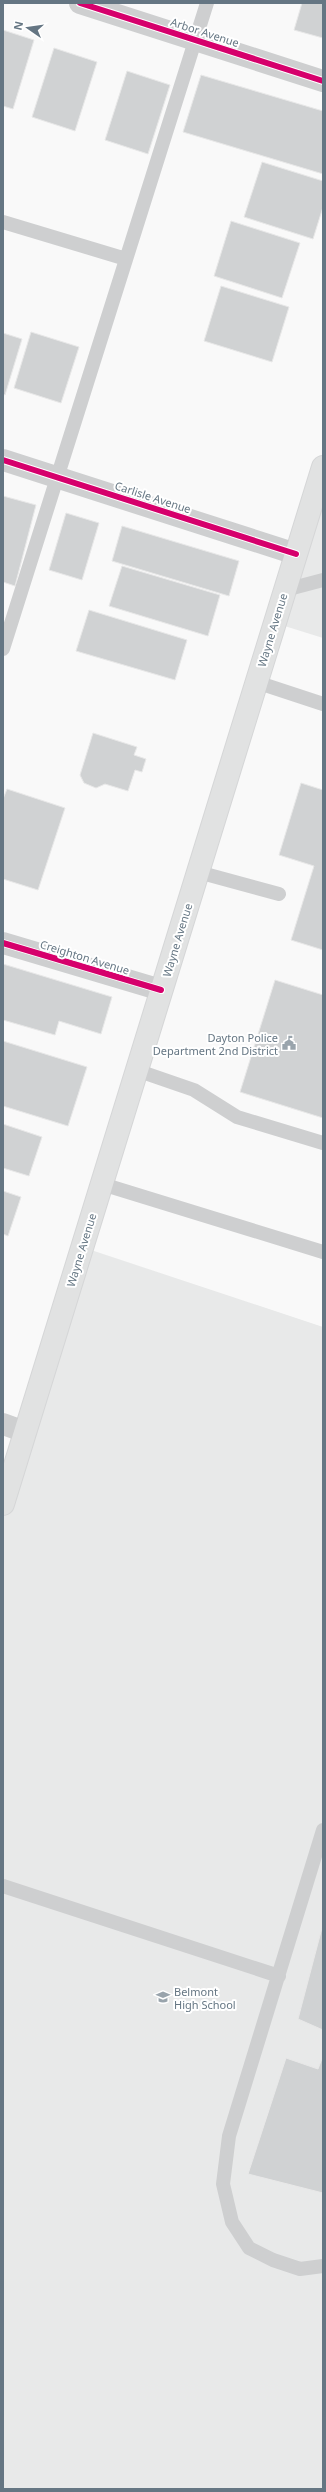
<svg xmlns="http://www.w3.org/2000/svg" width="326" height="2492" viewBox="0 0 326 2492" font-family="'Noto Sans',sans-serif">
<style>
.built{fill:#e8e9e9}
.building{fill:#d0d2d3;stroke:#e8e8e8}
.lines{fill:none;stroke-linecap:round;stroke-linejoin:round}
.secondary-casing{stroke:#d5d6d7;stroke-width:24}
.service{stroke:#cecfd0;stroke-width:14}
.minor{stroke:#cecfd0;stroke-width:22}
.tertiary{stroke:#cecfd0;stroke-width:22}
.secondary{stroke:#e1e2e2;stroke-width:22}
.cycleway-casing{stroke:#fff;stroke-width:8}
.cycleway{stroke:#d6006c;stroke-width:6}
.labels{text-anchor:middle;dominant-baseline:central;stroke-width:4;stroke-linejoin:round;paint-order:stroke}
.street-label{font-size:11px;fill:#657683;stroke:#fff}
.poi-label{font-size:11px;fill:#657683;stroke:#fff;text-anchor:end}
</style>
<rect width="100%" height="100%" fill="#f9f9f9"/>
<path class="built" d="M323 467V638L275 623Z
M82 1247 323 1327V2489H3V1504Z"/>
<path class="building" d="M302 3H323V38L294 30Z
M3 30 34 40 13 109 3 106Z
M54 48 97 62 75 131 32 117Z
M127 71 170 85 148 154 105 140Z
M201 75 323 111V174L183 132Z
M262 162 323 181V207L313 239 244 217Z
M231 221 300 243 282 298 214 276Z
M221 286 289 307 272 362 204 341Z
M31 332 79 347 61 403 14 388Z
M3 333 22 339 5 395 3 394Z
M3 496 36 505 15 586 3 582Z
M66 513 99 523 82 580 49 570Z
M122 526 239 561 229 596 112 561Z
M122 566 220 595 208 636 109 606Z
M89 610 187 640 175 680 76 651Z
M93 733 137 747 134 755 146 759 142 772 135 770 128 791 105 784 96 788 84 783 80 775Z
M301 783 323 790V950L291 940 314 866 279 855Z
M7 789 65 808 38 890 3 879V799Z
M3 964 112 997 101 1034 59 1021 55 1035 3 1020Z
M275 980 323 995V1118L240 1092Z
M3 1041 87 1067 68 1126 3 1106Z
M3 1124 42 1137 29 1176 3 1168Z
M3 1191 21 1197 8 1236 3 1234Z
M323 1924V2030L298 2019Z
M323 2056V2193L248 2174 286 2058 318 2069Z"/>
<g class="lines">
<defs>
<path id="secondary" d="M3 1504 323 467"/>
</defs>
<use href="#secondary" class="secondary-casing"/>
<path class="service" d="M3 222 126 259
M285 590 323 580
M3 649 207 3
M256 682 323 704
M198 872 279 894
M136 1070 194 1090 237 1117 323 1143
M102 1184 323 1252
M323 1830 229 2136 223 2184 232 2222 249 2248 273 2260 300 2269 323 2266
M3 1886 279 1976"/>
<path class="minor" d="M3 460 296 554
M3 943 161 990
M3 1424 25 1432"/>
<path class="tertiary" d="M80 3 323 81"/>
<use href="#secondary" class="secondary"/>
<defs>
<path id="cycleway" d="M80 3 323 81
M3 460 296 554
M3 943 161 990"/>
</defs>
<use href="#cycleway" class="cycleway-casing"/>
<use href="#cycleway" class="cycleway"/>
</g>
<defs>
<symbol id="civic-bare" viewBox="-9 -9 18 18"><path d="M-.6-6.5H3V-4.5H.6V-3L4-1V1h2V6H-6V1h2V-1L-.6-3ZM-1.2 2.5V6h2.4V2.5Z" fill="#99a4ac" stroke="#fff" stroke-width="2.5" paint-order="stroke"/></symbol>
<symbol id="school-bare" viewBox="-9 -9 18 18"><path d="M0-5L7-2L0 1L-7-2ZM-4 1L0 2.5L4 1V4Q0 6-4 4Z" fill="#99a4ac" stroke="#fff" stroke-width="2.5" paint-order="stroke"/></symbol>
</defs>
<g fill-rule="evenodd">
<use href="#civic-bare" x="279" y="1033" width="20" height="20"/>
<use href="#school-bare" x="153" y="1987" width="20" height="20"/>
</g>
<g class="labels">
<g class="street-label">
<text transform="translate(205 32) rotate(18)">Arbor Avenue</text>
<text transform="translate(153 497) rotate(18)">Carlisle Avenue</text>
<text transform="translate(272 630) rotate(-73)">Wayne Avenue</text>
<text transform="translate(177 940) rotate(-73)">Wayne Avenue</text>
<text transform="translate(85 957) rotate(17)">Creighton Avenue</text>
<text transform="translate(81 1250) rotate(-73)">Wayne Avenue</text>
</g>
<g class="poi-label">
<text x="278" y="1037">Dayton Police<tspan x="278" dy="13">Department 2nd District</tspan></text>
<text x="174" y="1991" text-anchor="start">Belmont<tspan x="174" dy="13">High School</tspan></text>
</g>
</g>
<rect width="326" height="2492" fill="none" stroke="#657683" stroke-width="8"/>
<g transform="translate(28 28) rotate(283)" stroke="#ffffff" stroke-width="3" paint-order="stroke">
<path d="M0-3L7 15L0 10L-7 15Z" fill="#657683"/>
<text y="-6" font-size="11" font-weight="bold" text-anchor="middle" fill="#657683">N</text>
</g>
</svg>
